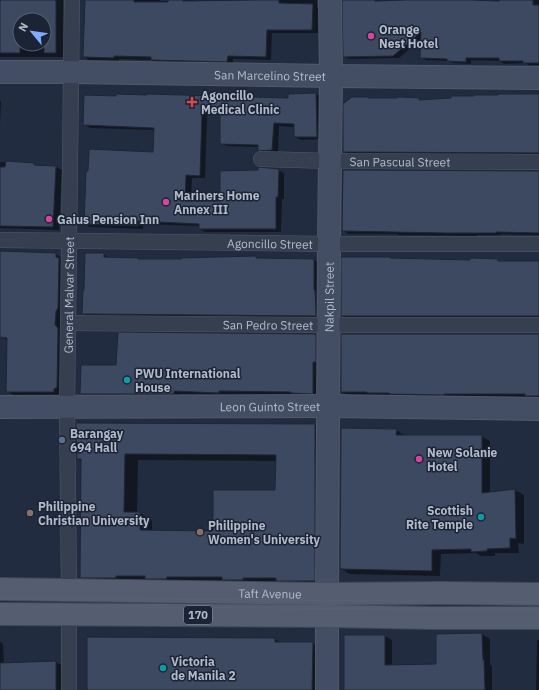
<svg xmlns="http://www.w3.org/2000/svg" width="539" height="690" viewBox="0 0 539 690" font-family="'IBM Plex Sans',sans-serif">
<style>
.shadow{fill:#0007;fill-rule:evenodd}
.building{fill:#3d4960;stroke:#1d2636;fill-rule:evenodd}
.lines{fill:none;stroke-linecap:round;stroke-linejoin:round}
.street-casing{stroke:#515a6a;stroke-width:16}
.secondary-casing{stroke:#515a6a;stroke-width:24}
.primary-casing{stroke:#3f4858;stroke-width:24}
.street{stroke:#363f4f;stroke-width:15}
.secondary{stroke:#434d63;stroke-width:22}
.primary{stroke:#545e70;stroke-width:22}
.tram{stroke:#576277;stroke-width:1}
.hotel-dot{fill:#d1479c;stroke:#1b2434;stroke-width:1.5}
.health-dot{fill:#e0444e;stroke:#1b2434;stroke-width:1.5}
.culture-dot{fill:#0f9aa8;stroke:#1b2434;stroke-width:1.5}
.service-dot{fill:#5c6f8a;stroke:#1b2434;stroke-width:1.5}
.education-dot{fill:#8d6e63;stroke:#1b2434;stroke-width:1.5}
.labels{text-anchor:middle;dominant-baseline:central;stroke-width:3;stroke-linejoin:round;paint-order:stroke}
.shield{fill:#1b2434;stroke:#858d9d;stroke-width:1}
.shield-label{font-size:11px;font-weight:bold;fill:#b2baca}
.poi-label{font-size:12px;font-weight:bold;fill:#b2baca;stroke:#1b2434;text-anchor:start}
.street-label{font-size:12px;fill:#b2baca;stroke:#1b2434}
</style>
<rect width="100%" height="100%" fill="#222c40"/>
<path class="shadow" d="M0 0H63V57H0ZM20 20H44V44H20Z
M87 0H160V1H178V0H317V8H318V33H272L271 60 233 59V65L157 63 152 60 119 59V61L89 60 84 57Z
M344 0H539V65H529L526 63 505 64 499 61 471 60V64L453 63 449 61 426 60 421 57 422 38 399 58 349 59 344 56Z
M316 94 322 98 323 139 301 140 295 137V127L279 126 278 153H265L259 150V147L227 146 221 143V115H207L205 178H192L191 202H221L278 170 284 173V199H282L281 232H205L200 229V226L143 224V229L90 227 85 224 154 153 155 130 90 128 84 124 289 99V95Z
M539 95V156L349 155 344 151 370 99H419L423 101Z
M0 101 1 102 0 125Z
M0 162 34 164 38 166 56 167 62 170 59 230 0 228Z
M539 172V235L501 234V235H477V236L398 235 397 234H348L343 230Z
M0 252 56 254 63 259 61 396H15L7 391 8 341 1 336 0 332Z
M103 254 108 257 140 260 256 257 260 259 314 260 319 263 320 318 88 316 83 314Z
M390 258 392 259 471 261 498 260 502 262H539V318H347L342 315Z
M316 335 323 339 320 397 297 396 226 395V396L181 394V398H89L81 394 117 366Z
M539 335V398H531L529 397 449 396V398L395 397 393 395H347L342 392Z
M77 424 315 425 328 433 327 588 93 584 81 577 82 462 78 459ZM138 460 277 461 276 491 214 532 152 531V521L140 513H137Z
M396 430 406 436H481L490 441V493L515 490 524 495V544L518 543 519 553H495V556H481L476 553 441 554 440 576 350 574 341 569Z
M482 634 490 639V665L492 666V690H345L385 636 392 640V666L437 665V635Z
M275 639 282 643H312L328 652V690H88Z
M539 640V690H536L537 641Z
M0 642 3 644 4 664 56 662 70 670V690H0Z"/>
<path class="building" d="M0 0H56V53H44V20H20V53H0Z
M85 0H134V2H168V0H183V1L260 0H279V3L313 4 312 30H267L266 57 228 56 227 62 151 60V57L114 56V58L83 57Z
M342 0H375V1L406 0H471L499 1V0H533V5H539V63H523V61H499V58H466V62L447 61V59L420 58 421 32 393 56 343 57Z
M316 93 317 137H294V124L274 123 272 150 258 151V145L220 144V113H202L200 176 186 175 185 201H220V171L258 170V167L279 169 278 197H276V229H199V224L138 221V226L84 224 86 171H88L89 149 153 152 154 128 83 125 84 95 116 96V94L147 95V94L288 98V94Z
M498 94H539V153L343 152V104L352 97H368V98H397L398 97 420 98 419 100 451 98V96H474V95H498Z
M6 161 34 163V165L56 166 53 227 0 226V167H5Z
M343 170 539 171V233L496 232V233H446L342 231Z
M0 251 56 253V257L59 258 58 308 56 311 55 325 58 328 57 387 54 389V392H6L7 338 0 337Z
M85 253H104V257L138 258V259H181V258L256 256V258L314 259V290H315L316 316 82 314 83 290H84Z
M341 257H390V258L470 260V258L498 259V261H539V316H341Z
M118 332 316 334V362H313V394L291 393V392L219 391V393L174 391V394H80L81 365H116Z
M341 334H539V396H525V394H444V395L389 394V393H367V392H341Z
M76 423 315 424V581H276V578H243V580H222V577H167L166 579H145V576H116V578H80L81 459H77ZM125 454 276 455 275 490H213V531L140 530V512H124Z
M341 428 397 429 396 435H482V493L515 489 516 539 510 538V548L487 549V551L471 552V549L432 550V571L340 569Z
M482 633 483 660H484L485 690H344V635H385V665L436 664V634Z
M87 637 275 638V642H313L312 690H87Z
M56 661V690H0V663Z"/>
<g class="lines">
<defs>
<g id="street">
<path id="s1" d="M261 159 330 161 539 162"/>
<path id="s2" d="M0 240 329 244H539"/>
<path id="s3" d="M68 323 329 325H539"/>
<path id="s4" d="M69 590 67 407 72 0"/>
<path d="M69 690V614"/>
</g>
<g id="secondary">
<path id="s5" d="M0 72H71L331 76 539 78"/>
<path id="s6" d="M0 407 328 406 539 409"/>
<path id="s7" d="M327 594 329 244 331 76 330 0"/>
<path d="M327 616V690"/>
</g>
<g id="primary">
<path id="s8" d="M0 589 327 594 441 593 539 594"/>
<path d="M0 614 327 616 432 618H539"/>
</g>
</defs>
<use href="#street" class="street-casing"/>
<use href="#secondary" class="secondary-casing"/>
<use href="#primary" class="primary-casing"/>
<use href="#street" class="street"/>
<use href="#secondary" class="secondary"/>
<use href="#primary" class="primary"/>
<path class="tram" d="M0 598 539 602
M0 606 539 610"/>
</g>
<g class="hotel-dot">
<circle cx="371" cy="36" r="4"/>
<circle cx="166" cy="202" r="4"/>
<circle cx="49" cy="219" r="4"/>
<circle cx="419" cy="459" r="4"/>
</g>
<path class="health-dot" d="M190 96h4v4h4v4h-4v4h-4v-4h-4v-4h4z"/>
<g class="culture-dot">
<circle cx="127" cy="380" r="4"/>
<circle cx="481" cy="517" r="4"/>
<circle cx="163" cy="668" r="4"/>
</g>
<circle class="service-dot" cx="62" cy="440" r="4"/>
<g class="education-dot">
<circle cx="30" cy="513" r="4"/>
<circle cx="200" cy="532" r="4"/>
</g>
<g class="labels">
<rect class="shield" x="184" y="606" width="28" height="18" rx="3"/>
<g class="shield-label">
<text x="198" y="615">170</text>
</g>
<g class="poi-label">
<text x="379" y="29">Orange<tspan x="379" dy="14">Nest Hotel</tspan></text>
<text x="201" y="95">Agoncillo<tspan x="201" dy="14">Medical Clinic</tspan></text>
<text x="174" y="195">Mariners Home<tspan x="174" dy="14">Annex III</tspan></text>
<text x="57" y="219">Gaius Pension Inn</text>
<text x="135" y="373">PWU International<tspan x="135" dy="14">House</tspan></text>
<text x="70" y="433">Barangay<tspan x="70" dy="14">694 Hall</tspan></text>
<text x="427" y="452">New Solanie<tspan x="427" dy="14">Hotel</tspan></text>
<text x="38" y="506">Philippine<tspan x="38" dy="14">Christian University</tspan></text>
<text x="473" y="510" text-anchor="end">Scottish<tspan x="473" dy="14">Rite Temple</tspan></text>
<text x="208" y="525">Philippine<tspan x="208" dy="14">Women's University</tspan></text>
<text x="171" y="661">Victoria<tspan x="171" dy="14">de Manila 2</tspan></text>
</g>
<g class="street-label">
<text stroke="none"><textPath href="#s5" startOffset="270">San Marcelino Street</textPath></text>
<text stroke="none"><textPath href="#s1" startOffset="139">San Pascual Street</textPath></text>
<text stroke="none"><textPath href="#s2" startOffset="270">Agoncillo Street</textPath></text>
<text stroke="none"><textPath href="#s4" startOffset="295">General Malvar Street</textPath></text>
<text stroke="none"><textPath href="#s7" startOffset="297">Nakpil Street</textPath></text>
<text stroke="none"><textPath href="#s3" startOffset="200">San Pedro Street</textPath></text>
<text stroke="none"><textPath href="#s6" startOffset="270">Leon Guinto Street</textPath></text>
<text stroke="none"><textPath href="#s8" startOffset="270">Taft Avenue</textPath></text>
</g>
</g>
<g transform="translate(32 32) rotate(299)"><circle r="19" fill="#1b2434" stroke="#576070"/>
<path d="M0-3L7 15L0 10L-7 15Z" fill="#82aaff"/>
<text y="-6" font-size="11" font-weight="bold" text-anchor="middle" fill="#b2baca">N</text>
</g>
</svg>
